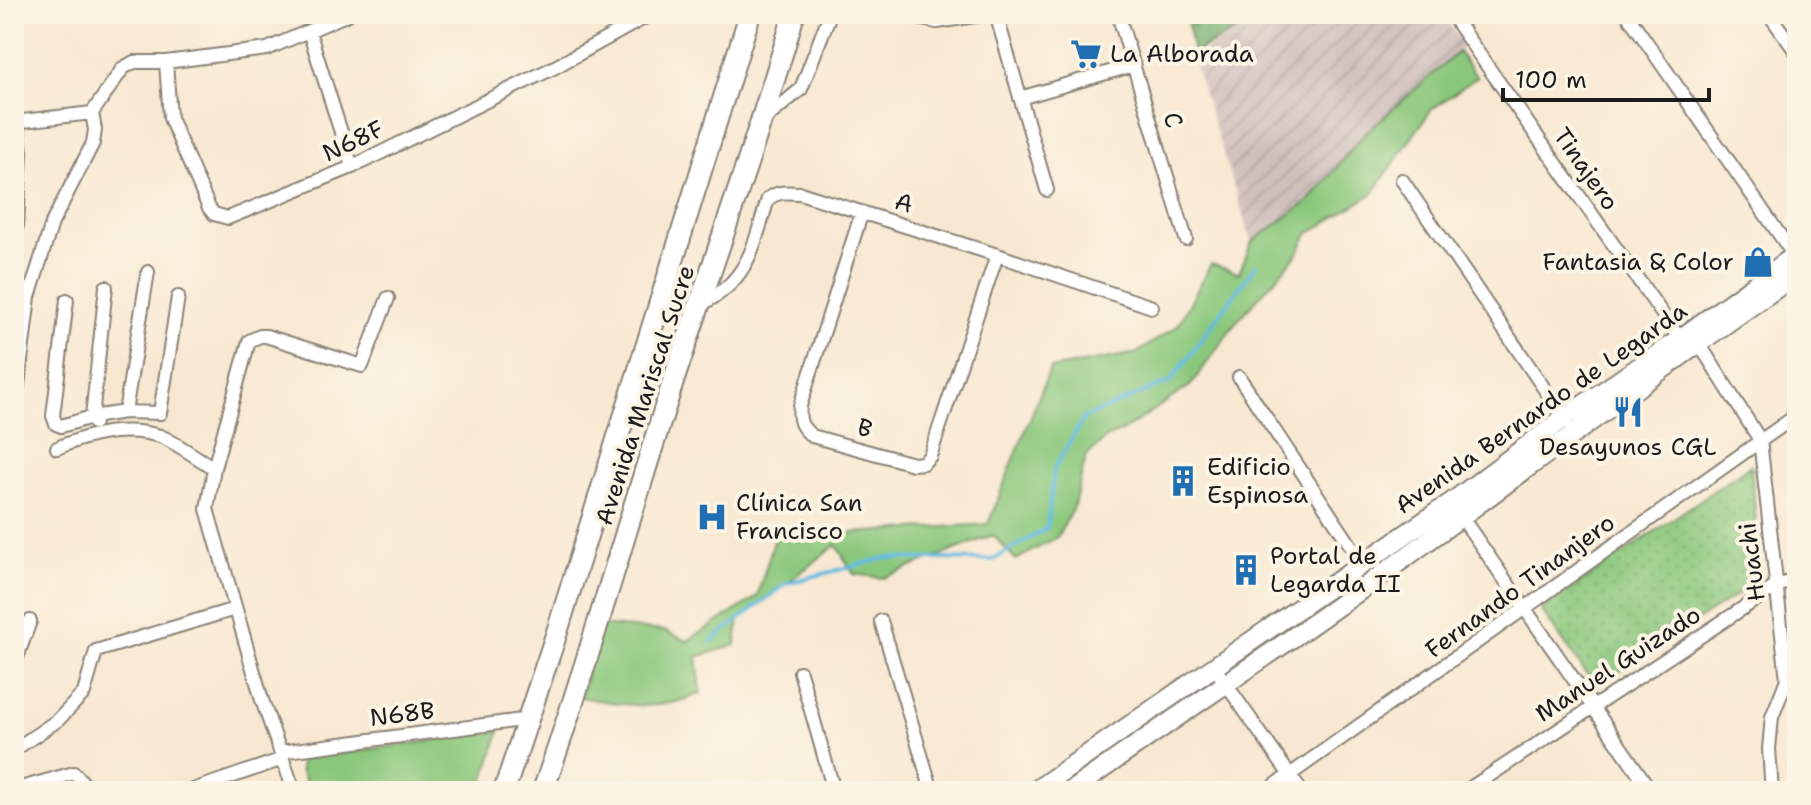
<svg xmlns="http://www.w3.org/2000/svg" width="1811" height="805" viewBox="0 0 1811 805" font-family="'Shantell Sans',sans-serif">
<style>
.industrial{fill:url(#industrial-furrows)}
.green{fill:#8ac77c;stroke:#53724c;stroke-width:2}
.forest{fill:url(#forest-crowns);stroke:#466444;stroke-width:2}
.park{fill:url(#park-dots);stroke:#53724c;stroke-width:2}
.lines{fill:none;stroke-linecap:round;stroke-linejoin:round}
.stream{stroke:#64bce1;stroke-width:4}
.street-casing{stroke:#8a8276;stroke-width:16}
.secondary-casing{stroke:#8a8276;stroke-width:22}
.primary-casing{stroke:#8a8276;stroke-width:24}
.street{stroke:#fff;stroke-width:12}
.secondary{stroke:#fff;stroke-width:18}
.primary{stroke:#fff;stroke-width:20}
.labels{text-anchor:middle;dominant-baseline:central;stroke-width:8;stroke-linejoin:round;paint-order:stroke}
.poi-label{font-size:24px;fill:#1c1c1c;stroke:#fcf5e5;text-anchor:start}
.street-label{font-size:24px;fill:#1c1c1c;stroke:#fcf5e5}
</style>
<defs>
<pattern id="industrial-furrows" width="10" height="10" patternUnits="userSpaceOnUse" patternTransform="scale(2)"><rect width="10" height="10" fill="#d0c0bc"/><path d="M-1 1l2-2M0 10L10 0M9 11l2-2" fill="none" stroke="#b2a4a1"/></pattern>
<pattern id="forest-crowns" width="20" height="18" patternUnits="userSpaceOnUse" patternTransform="scale(2)"><rect width="20" height="18" fill="#6fac6c"/><path d="M2 6a3 3 0 1 1 6 0M12 15a3 3 0 1 1 6 0" fill="none" stroke="#5a8b58"/></pattern>
<pattern id="park-dots" width="8" height="8" patternUnits="userSpaceOnUse" patternTransform="scale(2)"><rect width="8" height="8" fill="#8ac77c"/><path d="M2 2h.1M6 6h.1" fill="none" stroke="#76aa6b" stroke-width="1.8" stroke-linecap="round"/></pattern>
</defs>
<rect width="100%" height="100%" fill="#fcf5e5"/>
<filter id="ink" filterUnits="userSpaceOnUse"><feTurbulence type="fractalNoise" baseFrequency=".0125" numOctaves="2"/><feDisplacementMap in="SourceGraphic" scale="16" xChannelSelector="R" yChannelSelector="G"/><feConvolveMatrix kernelMatrix="1 2 1 2 8 2 1 2 1" color-interpolation-filters="sRGB"/></filter>
<filter id="wash" filterUnits="userSpaceOnUse"><feTurbulence type="fractalNoise" baseFrequency=".006" numOctaves="4" result="noise"/><feDisplacementMap in="SourceGraphic" scale="32" xChannelSelector="R" yChannelSelector="G"/><feGaussianBlur stdDeviation="1.8" result="paint"/><feColorMatrix in="noise" values="0 0 0 0 0 0 0 0 0 0 0 0 0 0 0 0 0 1.4 0 .05"/><feComposite in="paint" operator="in"/></filter>
<g filter="url(#wash)">
<rect width="100%" height="100%" fill="#f8e8d1"/>
<path class="industrial" d="M1261 14H1441L1465 46 1364 134 1310 200 1252 242 1193 60Z"/>
<path class="green" d="M1458 52 1477 77 1432 109 1372 194 1308 234 1297 255 1237 321 1191 385 1121 432 1107 437 1086 457 1073 509 1057 537 1016 560 993 535 883 578 854 574 836 545 739 620 736 645 697 657 701 693C658 713 625 705 580 697L599 625 665 631 687 641 757 597 775 538 988 524 1050 369 1137 353 1178 325 1211 264 1239 273 1252 242 1310 200 1364 134Z
M500 731 481 791H309L300 769 301 759Z"/>
<path class="forest" d="M1186 14H1266L1193 54Z"/>
<path class="park" d="M1751 465 1761 579 1596 687 1541 610Z"/>
<g class="lines">
<path class="stream" d="M710 642 787 583 886 558 993 560 1047 528 1054 469 1084 418 1171 381 1256 265"/>
</g>
</g>
<g filter="url(#ink)">
<g class="lines">
<defs>
<path id="street" d="M895 14 937 22 987 14
M996 14 1047 190
M1118 14 1186 239
M1474 14 1457 23 1680 339
M1627 14 1797 260
M1769 14 1797 53
M309 31 352 167
M166 62 170 118 209 208 214 214 228 218 352 167 555 67 651 14
M1020 98 1134 65
M764 120 801 89 830 14
M14 122 92 113
M1402 180 1567 422
M862 212 800 406C798 421 801 427 812 436L913 464 923 463 930 456 997 255
M67 300 53 416 56 424 61 426 92 417 125 412 160 413 178 297
M700 305C749 281 753 247 768 199 778 191 787 192 800 193L997 255 1152 307
M1698 342 1760 440 1787 679 1772 717 1769 749 1772 791
M1239 377 1363 564
M125 412 148 272
M14 417 29 297 52 223 93 143 95 130 92 113 123 68 134 62H166L267 49 348 14
M94 423 92 417 106 287
M57 448C89 434 126 426 160 436 172 440 200 460 214 468
M1458 512 1651 791
M881 621 932 791
M14 666 30 621
M1214 667 1301 791
M800 672 834 791
M14 750 58 720 84 693 96 651 235 609
M280 752 529 719
M14 790 74 773 91 791
M190 791 283 759
M294 791 262 700 207 509 214 468 249 341 260 336H266L362 366 388 298
M1267 791 1797 415
M1466 791 1778 585 1797 580"/>
<path id="secondary" d="M14 120 18 152 14 225
M1035 791 1452 502 1564 418 1680 339 1797 254
M1071 791C1175 717 1281 648 1384 573 1522 473 1657 370 1797 274"/>
<path id="primary" d="M504 791 556 635 750 14
M543 791C592 652 631 510 677 370 717 252 759 134 794 14"/>
</defs>
<use href="#street" class="street-casing"/>
<use href="#secondary" class="secondary-casing"/>
<use href="#primary" class="primary-casing"/>
<use href="#street" class="street"/>
<use href="#secondary" class="secondary"/>
<use href="#primary" class="primary"/>
</g>
</g>
<defs>
<symbol id="supermarket-bare" viewBox="-9 -9 18 18"><path d="M-6-5.5h2.5l.6 2H6L4.5 2H-2.5L-4.4-4H-6ZM-1.5 3.2a1.3 1.3 0 1 0 .1 0ZM3 3.2a1.3 1.3 0 1 0 .1 0Z" fill="#1f6fb2" stroke="#fcf5e5" stroke-width="2.5" paint-order="stroke"/></symbol>
<symbol id="shop-bare" viewBox="-9 -9 18 18"><path d="M-5-2.5h2.3a2.7 3.5 0 0 1 5.4 0H5L5.5 6h-11ZM-1.5-2.5h3a1.5 2.3 0 0 0-3 0Z" fill="#1f6fb2" stroke="#fcf5e5" stroke-width="2.5" paint-order="stroke"/></symbol>
<symbol id="restaurant-bare" viewBox="-9 -9 18 18"><path d="M-5-6h1v4h1v-4h1v4h1v-4h1v5L-1.5 .5V6h-2V.5L-5-1ZM5-6V6H3V1.5H1.5Q1.5-4 5-6Z" fill="#1f6fb2" stroke="#fcf5e5" stroke-width="2.5" paint-order="stroke"/></symbol>
<symbol id="building-bare" viewBox="-9 -9 18 18"><path d="M-4-6H4V6H1V3H-1V6H-4ZM-2.5-4.3h1.7v1.8h-1.7ZM.8-4.3h1.7v1.8H.8ZM-2.5-1h1.7V.8h-1.7ZM.8-1h1.7V.8H.8Z" fill="#1f6fb2" stroke="#fcf5e5" stroke-width="2.5" paint-order="stroke"/></symbol>
<symbol id="hospital-bare" viewBox="-9 -9 18 18"><path d="M-5-5h3v3.5h4V-5h3V5h-3V1.5h-4V5h-3Z" fill="#1f6fb2" stroke="#fcf5e5" stroke-width="2.5" paint-order="stroke"/></symbol>
</defs>
<g fill-rule="evenodd">
<use href="#supermarket-bare" x="1064" y="32" width="44" height="44"/>
<use href="#shop-bare" x="1736" y="240" width="44" height="44"/>
<use href="#restaurant-bare" x="1606" y="390" width="44" height="44"/>
<use href="#building-bare" x="1161" y="459" width="44" height="44"/>
<use href="#hospital-bare" x="690" y="495" width="44" height="44"/>
<use href="#building-bare" x="1224" y="548" width="44" height="44"/>
</g>
<g class="labels">
<g class="poi-label">
<text x="1110" y="54">La Alborada</text>
<text x="1734" y="262" text-anchor="end">Fantasia &amp; Color</text>
<text x="1628" y="447" text-anchor="middle">Desayunos CGL</text>
<text x="1207" y="467">Edificio<tspan x="1207" dy="28">Espinosa</tspan></text>
<text x="736" y="503">Clínica San<tspan x="736" dy="28">Francisco</tspan></text>
<text x="1270" y="556">Portal de<tspan x="1270" dy="28">Legarda II</tspan></text>
</g>
<g class="street-label">
<text transform="translate(1173 120) rotate(73)">C</text>
<text transform="translate(353 141) rotate(-25)">N68F</text>
<text transform="translate(1586 169) rotate(55)">Tinajero</text>
<text transform="translate(904 203) rotate(17)">A</text>
<text transform="translate(645 395) rotate(-72)">Avenida Mariscal Sucre</text>
<text transform="translate(1541 408) rotate(-35)">Avenida Bernardo de Legarda</text>
<text transform="translate(865 428) rotate(15)">B</text>
<text transform="translate(1752 562) rotate(-97)">Huachi</text>
<text transform="translate(1520 586) rotate(-36)">Fernando Tinanjero</text>
<text transform="translate(1618 664) rotate(-33)">Manuel Guizado</text>
<text transform="translate(402 714) rotate(-7)">N68B</text>
</g>
</g>
<rect width="1811" height="805" fill="none" stroke="#fcf5e5" stroke-width="48"/>
<path d="M1503 88v12h206v-12" fill="none" stroke="#1c1c1c" stroke-width="4"/>
<text x="1515" y="88" font-size="24" fill="#1c1c1c" stroke="#fcf5e5" stroke-width="6" paint-order="stroke">100 m</text>
</svg>
